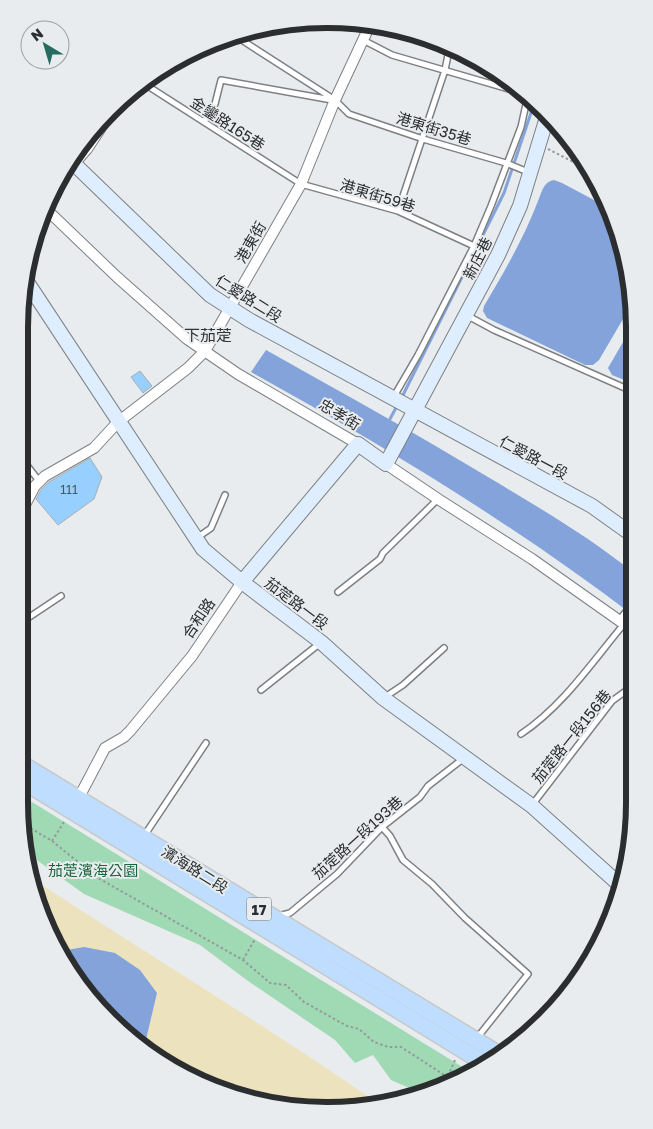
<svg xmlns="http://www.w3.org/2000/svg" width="653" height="1129" viewBox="0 0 653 1129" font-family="'Golos Text','Noto Sans TC',sans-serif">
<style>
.green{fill:#9fdab4}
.sand{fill:#ece2bd}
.water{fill:#83a3da}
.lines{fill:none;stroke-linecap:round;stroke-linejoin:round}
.stream{stroke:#83a3da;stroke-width:3}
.building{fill:#97d0ff;stroke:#aaaeb0}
.lane-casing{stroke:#7d8083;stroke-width:8}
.street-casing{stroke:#7d8083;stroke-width:12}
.secondary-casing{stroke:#7d8083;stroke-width:16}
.primary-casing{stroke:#c8c8c9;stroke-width:18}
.path{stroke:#96999b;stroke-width:2;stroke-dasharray:2.5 2.5;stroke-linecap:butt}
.lane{stroke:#fff;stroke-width:5}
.street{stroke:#fff;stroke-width:10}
.secondary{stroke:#dfeefe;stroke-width:14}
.primary{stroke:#bfddfe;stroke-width:15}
.labels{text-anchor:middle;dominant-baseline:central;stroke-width:4;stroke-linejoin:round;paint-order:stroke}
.number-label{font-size:12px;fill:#465662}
.shield{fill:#e8ecef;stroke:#646668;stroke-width:1}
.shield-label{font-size:14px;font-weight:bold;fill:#2b2d2e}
.street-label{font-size:15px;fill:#2b2d2e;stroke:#e8ecef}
.park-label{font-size:15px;fill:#1d653e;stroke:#e8ecef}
.neighbourhood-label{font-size:16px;fill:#313436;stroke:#e8ecef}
.rim{fill:none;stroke:#2b2d2e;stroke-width:6}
</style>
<rect width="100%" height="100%" fill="#e8ecef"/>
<path class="green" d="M19 794 469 1071 423 1094 391 1080 373 1055 355 1063 335 1040 248 981 200 945 84 894 27 853Z"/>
<path class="sand" d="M31 878C146 953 263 1024 376 1102L327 1110 268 1102 241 1090 233 1094 155 1058 144 1048 157 993 140 970 84 947 61 951 35 901Z"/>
<path class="water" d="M554 180 562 183 609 208 618 228 633 302 599 360 593 365H585L487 318 483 311 484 306C504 272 524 238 538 201 542 192 543 182 554 180Z
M634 323V384L612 375 608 368Z
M266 350C341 392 415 433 488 477 538 507 588 536 634 573V616C513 524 383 445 251 372Z
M84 947 115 953 140 970 157 993 144 1048 82 990 61 951Z"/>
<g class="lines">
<path class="stream" d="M401 399 504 193 535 101
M390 419 398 404"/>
</g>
<path class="building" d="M140 371 152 386 143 393 131 377Z
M90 458 102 477 94 499 58 525 36 499 41 490 49 482Z"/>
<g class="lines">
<defs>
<path id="lane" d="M237 37 335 100 349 114 423 139 506 163 528 172
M363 40 392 55 526 94
M143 83 301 184 398 211 474 246
M204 122 215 104 221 80 332 100
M398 211 445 70 449 50
M468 316 494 330 634 392
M393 398 418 355 474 246 491 206 521 127 528 95
M19 455 39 481
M195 533 201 535 211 528 225 495
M338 592 380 559 383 553 438 499
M619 620 634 602
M19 624 61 596
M261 690 319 644
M385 697 403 685 444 648
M521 734C563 706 592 662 624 624
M532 805 612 701 634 685
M382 827 390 836 403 860 432 884 465 918 528 974 477 1038
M144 836 206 743
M278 916 290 913 337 874 382 827 420 797 428 786 464 758"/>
<path id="street" d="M58 182 87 149 106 120
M45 208 117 277 187 339 238 374 358 444
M386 464 438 499 532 559 634 631
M19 516 35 486 45 476 94 448 118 422 188 368 205 351 301 184 335 100 370 25
M76 803 105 748 124 737 130 731 192 656 242 582"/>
<path id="secondary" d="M69 159 210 295 249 320 592 506 634 536
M25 279 203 549 242 582 321 642 383 698 532 806 621 886
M242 582 358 444 386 464 498 255 520 206 548 114"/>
<path id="primary" d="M19 762 499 1054
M19 779 484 1063"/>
</defs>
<use href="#lane" class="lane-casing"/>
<use href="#street" class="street-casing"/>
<use href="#secondary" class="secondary-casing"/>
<use href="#primary" class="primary-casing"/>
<path class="path" d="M548 149 593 172
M22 823 52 841 98 878 243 960 270 983 286 985 304 1002 347 1026 359 1029 374 1042 388 1047H401L452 1080
M52 841 64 822
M243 960 255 939
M448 1076 455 1060"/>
<use href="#lane" class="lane"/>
<use href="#street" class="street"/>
<use href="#secondary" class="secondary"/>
<use href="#primary" class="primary"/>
</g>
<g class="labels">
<g class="number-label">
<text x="69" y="489">111</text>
</g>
<rect class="shield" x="246.5" y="897.5" width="25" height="23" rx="4"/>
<g class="shield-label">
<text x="259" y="909">17</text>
</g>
<g class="street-label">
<text transform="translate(228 123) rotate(33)">金鑾路165巷</text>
<text transform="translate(434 128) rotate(17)">港東街35巷</text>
<text transform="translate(378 195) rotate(17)">港東街59巷</text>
<text transform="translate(250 242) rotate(-60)">港東街</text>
<text transform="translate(477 258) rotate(-63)">新庄巷</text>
<text transform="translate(249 298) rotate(32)">仁愛路二段</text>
<text transform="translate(340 414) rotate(31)">忠孝街</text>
<text transform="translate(534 457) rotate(28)">仁愛路一段</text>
<text transform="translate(297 603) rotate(37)">茄萣路一段</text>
<text transform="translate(198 618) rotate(-56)">合和路</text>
<text transform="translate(571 736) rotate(-51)">茄萣路一段156巷</text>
<text transform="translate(357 837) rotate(-42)">茄萣路一段193巷</text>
<text transform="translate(195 869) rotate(32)">濱海路二段</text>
</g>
<g class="park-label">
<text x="93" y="870">茄萣濱海公園</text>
</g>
<g class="neighbourhood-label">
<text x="208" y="335">下茄萣</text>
</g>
</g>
<path d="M0 0H653V1129H0ZM327 28H327A299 299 0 0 1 626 327V803A299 299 0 0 1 327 1102H327A299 299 0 0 1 28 803V327A299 299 0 0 1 327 28Z" fill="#e8ecef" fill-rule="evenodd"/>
<path class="rim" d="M327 28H327A299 299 0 0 1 626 327V803A299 299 0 0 1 327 1102H327A299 299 0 0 1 28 803V327A299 299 0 0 1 327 28Z"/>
<g transform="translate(45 45) rotate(322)"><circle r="24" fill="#e8ecef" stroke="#9ca0a2"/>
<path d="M0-4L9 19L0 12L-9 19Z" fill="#256b60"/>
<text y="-8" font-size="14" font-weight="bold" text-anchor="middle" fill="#2b2d2e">N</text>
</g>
</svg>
